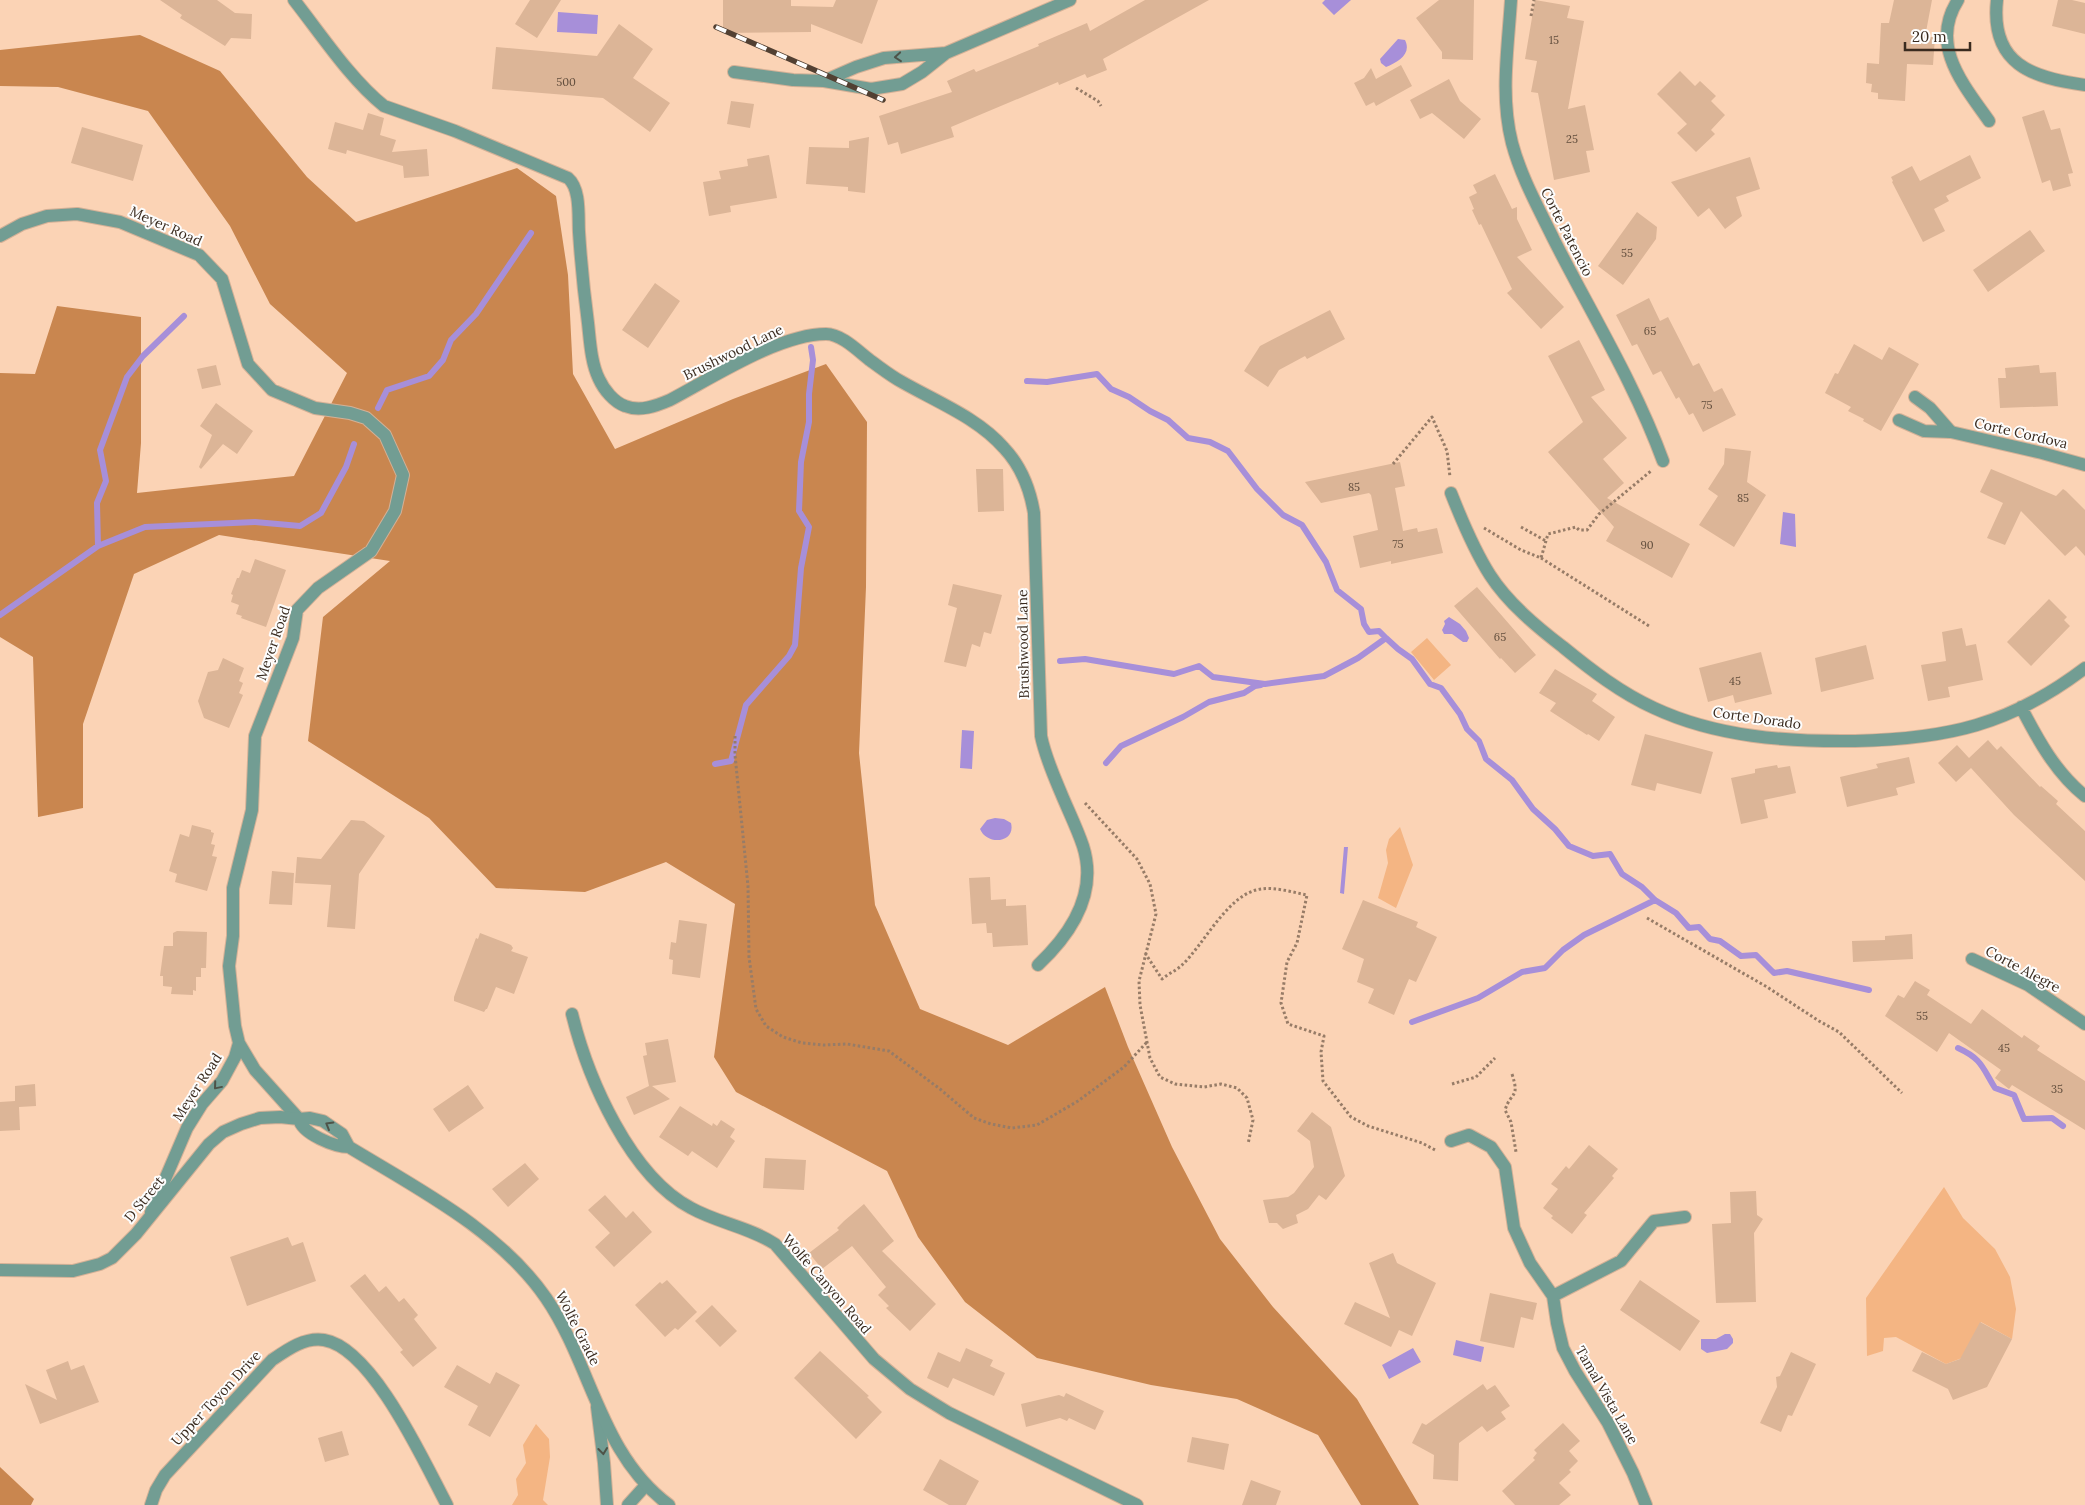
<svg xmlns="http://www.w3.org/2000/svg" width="2085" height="1505" viewBox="0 0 2085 1505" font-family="Lora,serif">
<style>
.green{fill:#f4b583}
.forest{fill:#c9864f}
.water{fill:#a78fd9}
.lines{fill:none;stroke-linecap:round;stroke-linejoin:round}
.stream{stroke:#a78fd9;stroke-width:6}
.building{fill:#dcb597}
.service-casing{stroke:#d4b197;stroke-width:14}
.minor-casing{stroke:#d4b197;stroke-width:14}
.tertiary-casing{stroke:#d4b197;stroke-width:14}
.path{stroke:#977c67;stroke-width:3;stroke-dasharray:2.5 2.5;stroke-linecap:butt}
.service{stroke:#729d93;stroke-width:12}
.minor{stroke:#729d93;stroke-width:12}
.tertiary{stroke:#729d93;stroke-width:12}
.rail-casing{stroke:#524032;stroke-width:5.5}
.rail{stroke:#fdfdfd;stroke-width:4;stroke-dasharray:11;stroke-linecap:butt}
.oneway{stroke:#4e5348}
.labels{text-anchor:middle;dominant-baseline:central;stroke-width:4;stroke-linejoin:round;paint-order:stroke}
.number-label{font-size:11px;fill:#624e3d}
.street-label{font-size:14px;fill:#3a2b1f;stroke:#fdfdfd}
</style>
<rect width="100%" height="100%" fill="#fbd3b5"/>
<path class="green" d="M1427 638 1451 665 1434 680 1411 652Z
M1400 827 1413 865 1396 908 1378 898 1388 863 1386 850 1389 839Z
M1944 1187 1963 1218 1995 1249 2010 1277 2016 1309 2012 1339 1981 1322 1962 1358 1946 1364 1896 1337 1884 1338 1883 1351 1867 1356 1866 1298Z
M536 1424 549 1439 550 1457 543 1500 548 1505H512L518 1495 516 1479 526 1463 523 1445Z"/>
<path class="forest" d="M140 35 220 71 307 177 356 222 517 168 556 196 568 275 573 374 615 449 733 399 826 364 867 422 866 587 859 753 875 905 920 1009 1008 1045 1105 987 1128 1047 1172 1147 1220 1239 1273 1307 1357 1399 1419 1505H1361L1318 1435 1237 1399 1151 1385 1037 1358 965 1302 918 1237 887 1171 736 1092 714 1057 735 904 666 862 585 892 496 888 429 818 308 741 323 617 390 561 219 535 134 574 83 724V808L38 817 33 657 0 637V373L35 374 57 306 141 317V443L137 493 294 476 347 373 270 304 230 226 148 111 58 87 0 86V50Z
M0 1467 34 1499 31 1505H0Z"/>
<path class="water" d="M1325 0H1351L1334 15 1322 3Z
M558 12 598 15 597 34 557 32Z
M1398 39 1405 40C1412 54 1398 62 1386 67L1381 63 1380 59Z
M1783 512 1795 514 1796 547 1780 544Z
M1449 617 1460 624 1466 631 1469 638 1467 642H1463L1452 634H1444L1442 630 1445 624 1444 621Z
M962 730 974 731 972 769 960 768Z
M995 818 1004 819 1011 823C1016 843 987 846 980 829L987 820Z
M1344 847H1348L1344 894 1340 893Z
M1725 1334H1730L1733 1339V1343L1727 1349 1707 1353 1701 1349V1339H1716Z
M1456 1340 1484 1347 1481 1362 1453 1355Z
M1413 1348 1421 1362 1389 1379 1382 1365Z"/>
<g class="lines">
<path class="stream" d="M1027 381 1047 382 1097 374 1111 389 1129 397 1150 411 1168 420 1188 438 1210 442 1228 451 1257 489 1283 515 1302 525 1326 562 1337 590 1361 609 1364 624 1369 632 1379 631 1386 638
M378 408 387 390 429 376 443 360 451 340 476 314 531 233
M98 546 97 503 106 481 100 450 127 377 143 356 184 316
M0 615 98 546 145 527 255 522 300 526 321 513 346 467 354 444
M1060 661 1085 659 1174 674 1199 666 1213 677 1265 684 1324 676 1358 658 1386 638 1398 649 1412 659 1430 684 1441 688 1460 714 1467 729 1479 741 1486 759 1512 780 1533 809 1555 829 1569 846 1593 856 1610 854 1622 874 1642 887 1655 900 1676 913 1689 928 1699 927 1710 939 1720 941 1741 956 1756 955 1774 973 1787 971 1869 990
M1106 763 1121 746 1183 717 1209 702 1244 693 1255 686 1261 685
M715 764 731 761 746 705 789 656 795 645 801 568 809 527 799 511 801 462 809 422V394L813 360 811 347
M1412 1022 1478 998 1522 972 1545 968 1563 950 1584 935 1655 900
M1958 1048C1982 1059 1982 1067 1995 1088L2014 1095 2024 1119 2052 1118 2063 1126"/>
</g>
<path class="building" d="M160 0H217L235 13 252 14 251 39 231 38 225 46 180 18 182 15Z
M530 0H561L537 38 515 24Z
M723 0H791V6L833 7 836 0H878L862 44 811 24V32L723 33Z
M1145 0H1209L1103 59 1107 70 1087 78 1085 74 1059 85 1058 82 951 127 954 137 901 154 898 142 888 145 879 116 952 92 947 81 974 69 976 72 1039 46 1038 44 1087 23 1090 31Z
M1439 0H1474L1473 60 1442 59V52L1416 18Z
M1535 0 1570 6 1567 18 1584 21 1568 109 1585 105 1594 150 1586 151 1590 172 1554 180 1538 93 1531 92 1537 61 1525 59Z
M1894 0H1932L1925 37H1935L1933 65 1907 64 1905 101 1878 99V93L1871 92 1872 84 1866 83 1867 63 1879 64 1881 23H1889Z
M2058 0H2072L2085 3V34L2052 26Z
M619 24 653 49 633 78 670 103 650 132 603 98 492 89 496 47 597 56Z
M1401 65 1412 86 1376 106 1374 102 1366 106 1354 83 1364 78 1371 68 1376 79Z
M1680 71 1695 86 1700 81 1716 96 1711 101 1725 115 1711 130 1715 134 1696 152 1677 133 1687 124 1657 94Z
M1449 79 1460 101 1481 119 1464 139 1432 113 1420 119 1410 100Z
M731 101 754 104 750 128 727 124Z
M2044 110 2051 130 2060 128 2073 173 2068 174 2071 186 2053 191 2050 180 2042 183 2022 117Z
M368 113 384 118 380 135 396 140 392 152 427 149 429 176 404 178 403 166 347 150 346 154 328 149 335 122 363 130Z
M82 127 143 145 133 181 71 163Z
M869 137 865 193 848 191V187L806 184 809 147 849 148V141Z
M769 155 777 198 730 206 731 212 709 216 703 182 721 179 719 171 748 166 747 159Z
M1970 155 1981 178 1946 196 1949 201 1934 209 1945 231 1923 242 1892 182 1893 181 1891 177 1912 166 1920 181Z
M1750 157 1760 189 1736 197 1742 216 1725 229 1709 208 1698 217 1671 182Z
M1495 174 1512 209 1517 207V219L1532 250 1517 257 1564 307 1541 329 1507 293 1512 289 1481 224 1479 225 1472 210 1474 209 1469 197 1477 193 1473 185Z
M1637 212 1657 227 1656 239 1623 285 1598 266Z
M2030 230 2045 251 1988 292 1973 270Z
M655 283 680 301 648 348 622 330Z
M1649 298 1660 321 1668 317 1693 366 1699 363 1714 392 1722 388 1736 415 1703 432 1693 413 1689 415 1679 397 1676 399 1661 371 1653 375 1637 344 1632 346 1616 315Z
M1330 310 1345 339 1307 359 1305 356 1279 370 1268 387 1244 371 1260 346Z
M1579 340 1605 390 1591 397 1627 438 1603 459 1624 483 1607 498 1690 544 1672 578 1606 541 1614 527 1548 452 1583 422 1548 356Z
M1854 344 1882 360 1889 347 1919 364 1881 431 1863 421 1864 419 1848 411 1851 407 1825 393 1835 373 1838 374Z
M216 365 221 385 202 389 197 369Z
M2039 365 2040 373 2056 372 2058 406 2000 408 1998 378H2006L2005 368Z
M216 403 253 431 237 454 223 444 201 469 199 467 212 435 200 426Z
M1725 448 1751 451 1747 482 1766 495 1734 547 1699 525 1718 496 1708 489 1724 464Z
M1400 462 1405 486 1395 488 1403 531 1417 528 1418 532 1437 528 1443 553 1391 564V561L1360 568 1353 536 1378 530 1371 495 1369 493 1321 503 1305 482Z
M976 469H1003L1004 511 978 512Z
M1991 469 2056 496 2063 489 2066 491 2085 510V556L2076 546 2065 556 2021 511 2005 545 1987 538 2003 503 1980 492Z
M255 559 286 570 266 627 241 618 242 616 236 614 239 605 231 602 233 595 231 594 237 578H239L242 570 250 573Z
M953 584 1002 595 991 634 984 632 980 647 972 644 966 667 944 662 957 608 948 605Z
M1477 587 1536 655 1515 673 1501 658 1500 659 1454 606Z
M2049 599 2067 617 2064 620 2070 626 2031 666 2007 642Z
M1962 628 1966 646 1976 644 1983 680 1948 687 1950 697 1928 701 1921 665 1946 661 1942 632Z
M1866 645 1874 679 1821 692 1815 658Z
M1761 652 1772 694 1735 703 1733 695 1708 702 1699 668Z
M223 658 244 668 239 681 243 683 239 693 243 695 229 728 204 718 198 701 208 672 218 670Z
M1555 669 1597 694 1592 701 1615 717 1599 741 1588 734 1587 735 1550 711 1556 703 1539 693Z
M1645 734 1713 752 1701 794 1657 783 1655 791 1631 785Z
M1988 740 1997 750 2001 746 2040 787 2041 786 2058 801 2056 804 2085 831V881L2014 815 1971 768 1956 782 1938 763 1957 745 1969 758Z
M1909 757 1915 783 1896 788 1898 795 1847 807 1840 777 1878 768 1876 764Z
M1777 765 1778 768 1790 766 1796 793 1764 800 1768 818 1741 824 1731 778 1755 773V769Z
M351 820 364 821 385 836 359 874 355 929 327 927 331 885 295 883 297 857 321 859Z
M192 825 211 830V832L214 833 211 844 215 845 212 856 217 857 207 891 175 882 177 874 169 871 180 834 189 837Z
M272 871 294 873 292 905 269 904Z
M990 877 991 900 1006 899V906L1026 905 1028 945 993 947 992 933H987L986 923 972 924 969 878Z
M1363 900 1418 922 1416 927 1437 937 1416 982 1409 979 1394 1015 1368 1003 1374 989 1357 982 1364 959 1342 949Z
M679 920 707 924 700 978 672 974 673 960 669 959 671 942 676 943Z
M177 931 207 932 206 968H201V977H196V991L193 990V995L171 994 172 987 163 986V976H160L164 946H173V933Z
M480 933 511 945 513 948 511 951 528 957 514 994 496 987 487 1009H486L484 1012 454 1001V997L476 938 478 939Z
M1912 934 1913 959 1853 962 1852 941 1885 940V936Z
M1915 981 1930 990 1927 995 1971 1024 1982 1009 2022 1038 2024 1035 2040 1046 2037 1050 2085 1081V1130L2012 1085 2009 1089 1995 1078 2001 1070 1949 1033 1937 1052 1885 1016 1898 995 1904 998Z
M668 1039 676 1082 652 1086 670 1099 634 1115 626 1097 649 1086 643 1056 647 1055 645 1043Z
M35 1084 36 1106 19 1107 20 1130 0 1131V1102L15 1101V1086Z
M468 1085 484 1108 449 1132 433 1109Z
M680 1106 712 1126 713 1123 717 1126 721 1120 735 1129 730 1137 735 1141 717 1168 692 1151 688 1156 659 1137Z
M1312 1112 1331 1127 1345 1176 1326 1200 1319 1195 1308 1209 1296 1215 1298 1223 1283 1229 1277 1223H1269L1263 1200 1288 1197 1294 1193 1314 1167 1310 1141 1297 1131Z
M1589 1145 1618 1169 1612 1176 1614 1178 1584 1213 1587 1215 1572 1234 1551 1218 1553 1216 1543 1208 1558 1189 1551 1184 1566 1166 1569 1169Z
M765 1158 806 1160 804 1190 763 1188Z
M525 1163 539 1179 508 1207 492 1189Z
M1756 1191 1757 1215 1763 1219 1754 1233 1756 1302 1716 1303 1712 1224 1731 1223 1730 1192Z
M605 1195 626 1218 633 1211 652 1232 614 1267 595 1247 610 1233 588 1210Z
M864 1204 894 1241 882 1251 936 1304 910 1331 886 1308 889 1306 878 1295 886 1287 852 1246 822 1269 809 1253 839 1230 837 1228 844 1221Z
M288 1237 292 1246 303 1242 316 1281 247 1306 230 1257Z
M1393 1253 1397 1263 1436 1283 1412 1336 1399 1330 1391 1347 1344 1324 1355 1302 1390 1318 1369 1263Z
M365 1274 379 1292 386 1286 399 1302 404 1298 418 1315 414 1319 437 1348 413 1367 400 1352 403 1350 350 1286Z
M667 1280 697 1312 678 1330 675 1328 665 1337 635 1305 660 1282 662 1284Z
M1640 1280 1700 1321 1680 1351 1620 1310Z
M1490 1293 1537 1303 1533 1320 1521 1317 1514 1348 1480 1341Z
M712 1305 737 1331 720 1347 695 1321Z
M1980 1322 2012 1339 1987 1387 1953 1400 1948 1389 1912 1371 1922 1352 1946 1364 1960 1359Z
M966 1348 993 1360 990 1366 1005 1373 994 1396 953 1378 948 1388 927 1378 938 1352 960 1362Z
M820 1351 869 1396 867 1397 882 1412 856 1439 794 1378Z
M1791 1352 1816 1364 1792 1416 1788 1415 1781 1432 1760 1423 1777 1387 1776 1377 1780 1376Z
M68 1361 71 1370 84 1365 99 1402 40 1424 25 1384 57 1400 46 1370Z
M457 1365 490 1384 496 1372 520 1385 490 1437 468 1425 478 1406 444 1387Z
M1483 1384 1487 1390 1495 1385 1510 1406 1501 1412 1506 1419 1487 1432 1482 1426 1459 1443 1458 1481 1433 1479 1434 1455 1412 1443 1422 1423 1426 1425Z
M1066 1393 1104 1411 1095 1430 1069 1418 1067 1421 1060 1418 1026 1427 1021 1404 1059 1395 1064 1397Z
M1563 1423 1580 1441 1569 1451 1578 1461 1569 1470 1571 1472 1559 1483 1571 1495 1559 1505H1515L1502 1491 1535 1460 1533 1458 1537 1453 1534 1450Z
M342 1431 349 1455 325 1462 318 1438Z
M1192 1437 1229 1444 1224 1470 1187 1462Z
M940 1459 979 1481 966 1505H949L923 1490Z
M1251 1480 1281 1491 1276 1505H1242Z"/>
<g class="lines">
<defs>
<path id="service" d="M1958 0C1929 45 1963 84 1989 121
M1915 397 1930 408 1951 432
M1899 420 1924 431 1951 432"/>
<path id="minor" d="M294 0C320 33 351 80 384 106L455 131 568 178C581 189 578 217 579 232 581 263 584 293 588 323 590 341 591 363 599 379 604 390 614 402 625 406 640 412 656 406 670 400 712 378 779 334 826 334 842 334 859 352 871 361 881 368 891 376 902 382 937 402 978 418 1004 448 1021 466 1030 489 1034 513L1041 736C1045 756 1053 774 1061 793 1068 810 1077 828 1083 846 1098 893 1071 934 1038 965
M1511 0C1508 48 1500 96 1512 143 1521 177 1539 209 1554 240 1591 313 1635 384 1663 461
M946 53 884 58 856 67 824 81 871 89 902 84 922 72 946 53 1070 0
M734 72 793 80 824 81
M0 236 22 224 47 216 77 214 120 222 199 255 222 279 248 364 272 390 315 408 350 413 366 418 385 435 403 475 395 511 371 551 318 588 297 610 293 638 255 736 252 810 233 888V936L229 966 235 1026 239 1043 235 1057 222 1081 202 1104 187 1128 151 1212
M1951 432 2042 453 2085 465
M1451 493C1462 521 1474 550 1490 575 1508 603 1537 627 1563 647 1591 670 1621 693 1654 708 1716 737 1787 742 1855 741 1947 739 2010 725 2085 668
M2021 707C2038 740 2056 773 2085 796
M1972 959 2028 985 2085 1024
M572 1014C588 1079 630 1176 691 1208 718 1223 749 1227 775 1244L874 1359 910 1389 949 1413 1137 1505
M239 1043 255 1070 299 1119
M1451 1141 1469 1135 1491 1147 1505 1167 1514 1228 1530 1263 1553 1296 1557 1323 1563 1348 1575 1371 1608 1423 1633 1473 1646 1505
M1553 1296 1621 1261 1654 1221 1685 1217
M597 1407 604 1463 607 1505
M151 1505 156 1490 165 1475 272 1360C288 1349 305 1337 324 1340 373 1348 425 1464 447 1505
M628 1505 646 1485"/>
<path id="tertiary" d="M1997 0C1990 64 2032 78 2085 85
M299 1119C302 1134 335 1147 349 1147 418 1189 499 1230 546 1298 592 1365 600 1454 669 1505
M0 1270 73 1271 100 1264 112 1258 136 1234 209 1144 223 1132 241 1124 260 1118 280 1117 299 1119 310 1118 323 1121 342 1134 349 1147"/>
</defs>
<use href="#service" class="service-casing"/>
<use href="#minor" class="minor-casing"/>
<use href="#tertiary" class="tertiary-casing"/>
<path class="path" d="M1531 16 1534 0
M1076 88 1098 101 1101 106
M1393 464 1432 417 1447 451 1450 477
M1521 527 1546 541
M1484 528 1521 550 1541 558 1548 534 1576 527 1579 530H1587L1599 514 1651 471
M1541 558 1649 626
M735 736V755L748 886 749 957 756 1009 766 1026 783 1037 802 1043 823 1045 847 1044 889 1051 940 1089 974 1118 991 1124 1012 1128 1037 1125 1078 1101 1124 1067 1147 1042
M1085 803 1137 859 1150 884 1156 914 1139 981 1140 1005 1150 1058 1160 1077 1175 1084 1204 1087 1221 1084 1237 1088 1247 1098 1253 1120 1248 1144
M1647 918 1767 987 1819 1021 1839 1032 1902 1093
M1145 953 1162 979C1168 974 1175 971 1181 966 1204 945 1228 893 1261 889 1275 887 1292 892 1307 895L1297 943 1287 962 1281 1003 1288 1024 1324 1036 1321 1052 1323 1081 1351 1117 1368 1126 1422 1143 1437 1151
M1512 1074C1520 1099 1511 1091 1505 1110L1511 1122 1516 1152
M1452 1084 1476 1077 1495 1058"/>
<use href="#service" class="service"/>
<use href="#minor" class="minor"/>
<use href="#tertiary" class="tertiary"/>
<defs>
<path id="rail" d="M716 27 883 100"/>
</defs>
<use href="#rail" class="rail-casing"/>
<use href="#rail" class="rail"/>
</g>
<defs><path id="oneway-chevron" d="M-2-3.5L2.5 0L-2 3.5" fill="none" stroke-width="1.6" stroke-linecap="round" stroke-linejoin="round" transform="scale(1.25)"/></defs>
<g class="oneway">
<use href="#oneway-chevron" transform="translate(898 57) rotate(175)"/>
<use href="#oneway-chevron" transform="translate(217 1086) rotate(130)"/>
<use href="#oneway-chevron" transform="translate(329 1125) rotate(-150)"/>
<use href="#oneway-chevron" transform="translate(603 1451) rotate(83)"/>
</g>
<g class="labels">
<g class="number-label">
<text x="1554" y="40">15</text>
<text x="566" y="82">500</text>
<text x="1572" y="139">25</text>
<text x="1627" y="253">55</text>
<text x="1650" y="331">65</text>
<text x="1707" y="405">75</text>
<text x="1354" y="487">85</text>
<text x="1743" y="498">85</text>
<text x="1398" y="544">75</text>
<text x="1647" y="545">90</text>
<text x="1500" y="637">65</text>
<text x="1735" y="681">45</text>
<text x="1922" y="1016">55</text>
<text x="2004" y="1048">45</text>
<text x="2057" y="1089">35</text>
</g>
<g class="street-label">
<text transform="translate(166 226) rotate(24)">Meyer Road</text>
<text transform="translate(1567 232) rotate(63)">Corte Patencio</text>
<text transform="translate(733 352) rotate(-26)">Brushwood Lane</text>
<text transform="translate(2021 433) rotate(13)">Corte Cordova</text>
<text transform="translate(273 643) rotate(-71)">Meyer Road</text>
<text transform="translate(1023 644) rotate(-91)">Brushwood Lane</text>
<text transform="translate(1757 718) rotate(8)">Corte Dorado</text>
<text transform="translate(2023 969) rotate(28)">Corte Alegre</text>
<text transform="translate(197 1087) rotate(-57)">Meyer Road</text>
<text transform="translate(144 1199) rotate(-51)">D Street</text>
<text transform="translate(827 1284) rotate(49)">Wolfe Canyon Road</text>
<text transform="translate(578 1328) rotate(63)">Wolfe Grade</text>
<text transform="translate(1607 1395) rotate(60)">Tamal Vista Lane</text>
<text transform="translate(216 1398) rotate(-47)">Upper Toyon Drive</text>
</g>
</g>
<path d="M1905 42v8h65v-8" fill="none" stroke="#3a2b1f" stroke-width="2.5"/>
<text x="1912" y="42" font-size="15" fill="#3a2b1f" stroke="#fdfdfd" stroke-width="4" paint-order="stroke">20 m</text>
</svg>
